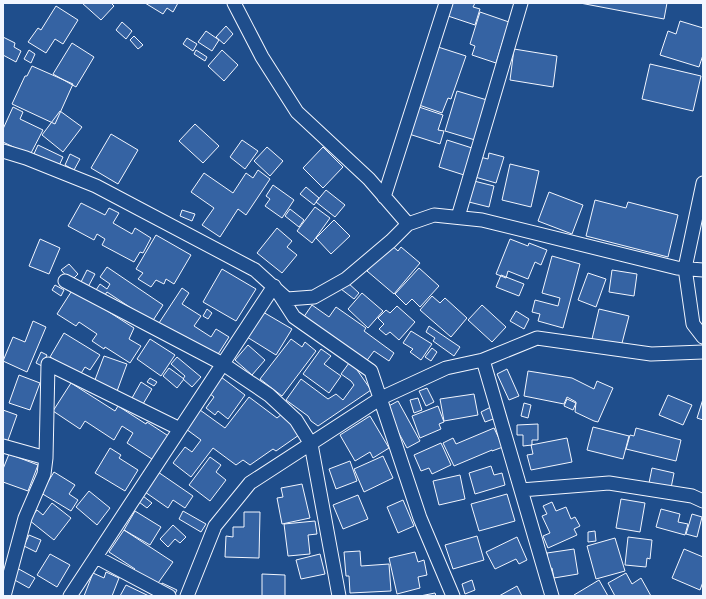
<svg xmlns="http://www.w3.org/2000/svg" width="706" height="599" viewBox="0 0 706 599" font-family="'PT Sans Narrow',sans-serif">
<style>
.building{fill:#3563a3;stroke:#f2f6ff}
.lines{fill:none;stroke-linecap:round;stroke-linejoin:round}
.street-casing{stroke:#f2f6ff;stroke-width:15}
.street{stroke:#1f4e8c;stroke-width:13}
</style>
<rect width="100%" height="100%" fill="#1f4e8c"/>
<path class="building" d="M82 3H111L114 6 101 20Z
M145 3H178L173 12 167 8 163 14Z
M449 3H475L473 7 480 9 475 25 445 15Z
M580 3H667L664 19Z
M56 6 78 20 63 44 55 39 46 53 28 42 38 28 41 30Z
M480 12 509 22 496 63 472 55 475 46 470 44Z
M680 21 703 28V55L699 67 660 55 668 31 676 34Z
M122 22 132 31 126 39 116 30Z
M226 26 233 34 224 44 216 37Z
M206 31 219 40 212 51 198 42Z
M134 36 143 45 138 49 130 40Z
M3 37 15 43 14 47 21 51 16 62 3 55Z
M187 38 197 44 193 51 183 44Z
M72 43 94 57 76 87 53 74Z
M435 46 466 56 451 99 448 98 442 113 419 105Z
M514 49 557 56 553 87 510 80Z
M29 50 35 54 31 63 24 59Z
M196 50 207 57 205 61 194 54Z
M222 50 238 65 224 81 208 66Z
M650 64 701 76 693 111 642 99Z
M32 66 73 84 55 124 12 104 25 76H27Z
M457 91 487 100 475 140 445 131Z
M13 107 23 112 20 119 43 130 30 155 3 142V129Z
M419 107 443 115 438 130 444 131 440 144 409 134Z
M60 111 82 127 63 152 42 135Z
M195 124 219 146 203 163 179 141Z
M111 134 138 150 118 184 91 168Z
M242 140 258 151 245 169 230 157Z
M447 140 472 148 464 175 439 167Z
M38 145 63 157 58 168 33 156Z
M267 147 283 161 270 176 254 161Z
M323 147 343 167 323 188 303 168Z
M489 153 504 157 496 183 475 177 480 157 488 159Z
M70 154 80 159 74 170 65 165Z
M510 164 539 171 531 207 502 200Z
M258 170 270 179 246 215 238 209 220 237 202 225 214 208 191 192 204 173 233 193 246 173 253 178Z
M474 181 494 186 489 207 469 202Z
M273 185 294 200 282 218 265 206 270 199 266 196Z
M306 187 319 198 314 205 300 194Z
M326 190 345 205 335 217 316 202Z
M549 192 583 205 572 234 538 221Z
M595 200 626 208 628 202 678 215 668 257 586 236Z
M81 203 105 215 109 208 119 213 113 223 132 234 135 228 151 238 143 253 140 252 134 262 102 245 105 239 97 234 94 240 68 226Z
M315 207 330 218 312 243 297 231Z
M290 209 304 220 299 227 285 216Z
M182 210 195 214 192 221 180 216Z
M334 220 350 236 331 254 316 238Z
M277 228 292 241 287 247 297 255 282 273 257 253Z
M156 235 191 255 174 284 166 279 164 284 156 280 151 287 138 279 143 273 136 269Z
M40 239 60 248 49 274 29 266Z
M510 239 528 246 529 243 547 250 541 265 535 262 528 279 508 271 506 278 496 274Z
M390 244 398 251 401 247 420 263 394 294 367 271Z
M552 256 580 264 563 328 538 321 540 314 532 312 535 300 558 306 560 298 542 293Z
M69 264 78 274 71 281 61 270Z
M107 267 163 305 152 322 107 292 102 299 94 293 100 284 107 289 110 284 100 277Z
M419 268 439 286 420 307 412 299 406 305 395 294Z
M222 269 256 289 236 321 203 302Z
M87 270 95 274 88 287 80 284Z
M612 270 637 274 634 296 609 292Z
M588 273 606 279 596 307 578 300Z
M501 275 524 284 519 296 496 287Z
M347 282 359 293 354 299 341 289Z
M55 285 64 290 61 296 52 290Z
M182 288 189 293 182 304 201 316 194 326 211 337 216 329 229 337 215 359 159 323Z
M73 289 134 328 129 339 141 346 130 363 105 347 104 349 92 341 97 334 79 322 76 326 57 314Z
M362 293 383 311 368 328 348 309Z
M432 296 440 303 445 298 467 318 451 337 420 310Z
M312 305 329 317 336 307 366 328 364 331 394 353 389 361 374 351 365 363 303 318Z
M482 305 506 327 492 342 468 320Z
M397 306 415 322 399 340 390 332 386 335 379 329 384 324 378 318 386 310 390 313Z
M207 309 212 313 208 319 203 316Z
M599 309 629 316 621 347 592 339Z
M516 311 529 319 524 329 510 321Z
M263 312 292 329 276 355 247 337Z
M33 321 46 327 27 372 3 361 13 337 25 342Z
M429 326 460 347 454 356 433 341 435 338 426 332Z
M411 331 432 344 421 360 410 352 413 349 403 343Z
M64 333 100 355 90 370 85 367 80 375 50 357Z
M150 339 175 355 161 376 137 359Z
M291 339 302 347 305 342 316 351 282 396 260 379Z
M248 345 265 360 252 375 235 360Z
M432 348 437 352 431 361 425 357Z
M321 349 331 356 324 364 341 376 329 393 303 374Z
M41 352 47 355 42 366 36 363Z
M104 356 127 364 116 394 93 385Z
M177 357 201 377 192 387 183 379 185 376 171 364Z
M349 363 355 367 371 390 318 426 311 421 308 416 286 400 301 379 328 399 336 394 343 400 354 385 351 381 341 374Z
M169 368 184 379 177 388 163 376Z
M507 369 519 396 509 400 497 374Z
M528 371 572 378 594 389 597 381 613 388 598 422 594 421 575 412 576 402 567 397 564 404 524 396Z
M19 375 40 383 30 410 9 403Z
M221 377 245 395 228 419 218 411 215 415 206 408 214 397 209 393Z
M150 378 157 382 154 386 147 382Z
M141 382 152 389 143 404 132 398Z
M71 383 115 411 118 406 146 424 147 422 170 437 155 461 127 443 133 433 122 426 114 440 85 421 80 429 53 411Z
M427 388 434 402 426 406 419 391Z
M474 394 478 415 444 421 440 399Z
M668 395 692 405 683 425 659 415Z
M249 397 277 418 282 414 287 418 299 435 276 451 273 449 250 465 243 460 236 465 213 448 191 477 173 463 185 447 192 452 201 440 186 429 200 410 225 428Z
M418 398 422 410 414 413 410 400Z
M567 399 576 403 573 410 564 406Z
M703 399V420L697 418Z
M398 401 420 441 407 448 385 408Z
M524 403 531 405 528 418 521 416Z
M438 406 444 422 439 424 441 429 420 438 412 416Z
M491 407 496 418 485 422 481 412Z
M3 410 17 415 7 443 3 442Z
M370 416 389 448 373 458 370 452 355 461 340 435Z
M538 424V440H532V445L523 446V435H517V425Z
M593 427 629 436 623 459 587 450Z
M494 428 503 447 492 451V450L454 466 443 443 453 438 456 444Z
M636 428 681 440 676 461 626 449 630 435 634 436Z
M567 438 572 462 531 470 527 455 533 454 531 445Z
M441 443 451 465 432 474 429 468 421 471 414 455Z
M110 448 121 455 119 458 138 470 125 491 95 473Z
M9 454 38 465 28 491 3 482V469Z
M383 456 393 478 364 492 354 469Z
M210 457 221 465 216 472 226 480 210 501 189 485Z
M350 461 357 481 336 489 329 469Z
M491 466 494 475 502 473 505 485 475 494 469 473Z
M652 468 674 473 671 488 649 483Z
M54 472 75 485 69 494 78 500 71 511 41 493Z
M158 472 193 496 185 508 173 500 168 508 145 492Z
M460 475 465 499 439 505 433 481Z
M302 484 310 518 282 524 277 498 283 497 281 488Z
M89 491 110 508 97 525 76 507Z
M507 494 515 521 479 531 471 504Z
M358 495 368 519 343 529 333 505Z
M143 496 152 503 147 508 139 502Z
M621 499 645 503 640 532 616 528Z
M403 500 414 526 398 533 387 507Z
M552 502 556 511 566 507 571 519 575 517 580 526 574 529 577 535 548 548 543 536 550 533 542 516 547 514 543 506Z
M52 503 71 518 54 540 29 520 37 510 43 515Z
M661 509 680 514 678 522 688 524 685 535 656 527Z
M135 511 161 527 150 545 124 530Z
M183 511 206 524 201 532 179 519Z
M244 512H260L259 558 225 557 226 536 233 537V527H244Z
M692 514 702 517 697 537 686 534Z
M315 521 317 534 308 535 310 554 288 556 284 524Z
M173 525 186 537 180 543 175 539 168 547 160 539Z
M124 530 173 562 156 586 133 571 135 569 109 552Z
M595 531 596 541 588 542V532Z
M29 535 41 540 36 552 24 546Z
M477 536 484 560 453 569 445 545Z
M517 537 527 560 519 564 516 559 495 569 486 552Z
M628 537 652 540 650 559 647 558 646 567 625 565Z
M615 538 625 571 596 579 587 546Z
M574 549 578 574 554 578 552 568 549 569 547 553Z
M684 549 703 557V582L700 590 672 578Z
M360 551 361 566 389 564 391 591 350 593 349 576H346L344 552Z
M415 552 418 562 424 560 427 575 418 577 420 588 397 594 389 558Z
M50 554 70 565 57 587 37 575Z
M320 554 325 574 301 579 296 560Z
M17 568 35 578 29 588 11 578Z
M106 572 119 578 112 596H84L93 573 104 578Z
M626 573 632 584 641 578 651 596H615L608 583Z
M262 574 285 575V596H262Z
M472 580 475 590 465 594 462 584Z
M599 580 608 596H574V595Z
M162 583 177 590 174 596 160 589Z
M126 585 149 596H120Z
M517 586 522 596H499Z
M435 593 436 596H420Z"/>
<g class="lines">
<defs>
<path id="street" d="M234 3 262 57 297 112 369 179 408 224
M3 151 26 158 96 186 255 270 287 299 314 297 346 279 391 241 408 224 434 215 482 220 677 268 703 270
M703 183 685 268 693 324 703 337
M384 197 446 3
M458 217 521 3
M65 281 223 364 269 395 296 420 311 444 339 596
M483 360 552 596
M3 446 46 458
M521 490 609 483 692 496 703 501
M96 557 169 596
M4 596 25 518 44 474 46 458 48 364 180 429
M70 596 274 286 294 317 371 371 420 518 453 596
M187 596 215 526 250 483 381 398 446 368 483 360 537 338 651 354 703 352"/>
</defs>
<use href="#street" class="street-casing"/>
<use href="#street" class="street"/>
</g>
<rect width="706" height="599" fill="none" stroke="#f2f6ff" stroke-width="8"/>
</svg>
